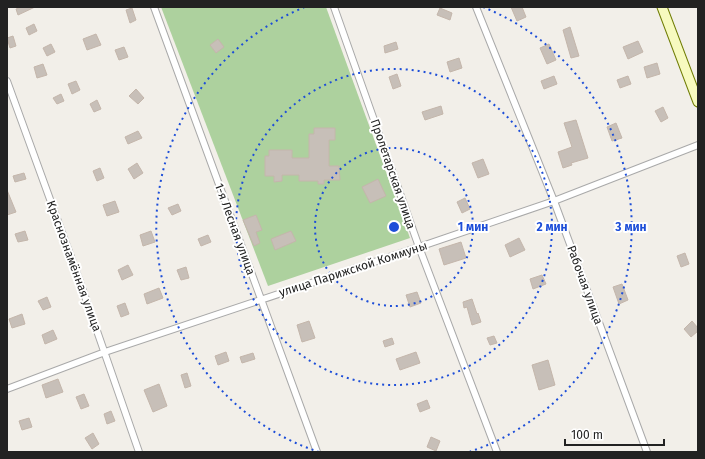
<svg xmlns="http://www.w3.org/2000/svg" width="705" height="459" viewBox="0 0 705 459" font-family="'Fira Sans',sans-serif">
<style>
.forest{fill:#add19e}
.building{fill:#c7bfb8;stroke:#c4b6ab}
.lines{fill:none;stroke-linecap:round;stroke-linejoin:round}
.minor-casing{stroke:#a9a9a9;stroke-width:8}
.secondary-casing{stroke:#707d05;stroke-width:11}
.minor{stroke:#fff;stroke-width:6}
.secondary{stroke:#f7fabf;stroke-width:9}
.ring{fill:none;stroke:#1d4ed8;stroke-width:2;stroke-dasharray:2 4}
.labels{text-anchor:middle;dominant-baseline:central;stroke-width:4;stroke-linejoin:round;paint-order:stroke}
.street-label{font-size:12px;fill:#222;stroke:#fff}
.centre{fill:#1d4ed8;stroke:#fff;stroke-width:2}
.ring-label{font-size:12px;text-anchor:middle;font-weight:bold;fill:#1d4ed8;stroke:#fff;stroke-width:4;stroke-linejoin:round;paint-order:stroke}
</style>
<rect width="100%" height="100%" fill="#f2efe9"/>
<path class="forest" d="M161 7H326L410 238 268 286Z"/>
<path class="building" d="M21 7H35L18 15 16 9Z
M511 7H522L526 17 517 21Z
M132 8 136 20 130 23 126 10Z
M440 8 452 13 450 20 437 15Z
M34 24 37 31 29 35 26 28Z
M570 27 579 56 571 58 563 30Z
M96 34 101 45 87 50 83 39Z
M13 36 16 46 10 48 7 38Z
M218 39 224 47 216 53 210 45Z
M638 41 643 52 628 59 623 47Z
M396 42 398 49 385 53 384 46Z
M51 44 55 52 47 56 43 48Z
M549 44 556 60 547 64 540 48Z
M124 47 128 57 119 60 115 50Z
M459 58 462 68 450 72 447 62Z
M657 63 660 74 647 78 644 67Z
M43 64 47 75 37 78 34 67Z
M397 74 401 86 393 89 389 77Z
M554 76 557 84 544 89 541 81Z
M628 76 631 84 620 88 617 80Z
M76 81 80 90 72 94 68 84Z
M136 89 144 98 138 104 129 96Z
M61 94 64 101 57 104 53 98Z
M97 100 101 109 94 112 90 104Z
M441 106 443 114 425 120 422 112Z
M663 107 668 118 661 122 655 111Z
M576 120 588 158 571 163 572 165 563 168 558 152 572 147 564 123Z
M616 123 622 138 612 141 607 127Z
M314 128H335V140H329V166H339L340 180H324V184H318V181H299V175H282V181L274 182V176H265V156H269V150H292V158H309V134H314Z
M138 131 142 138 128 144 125 137Z
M483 159 489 174 478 178 472 163Z
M137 163 143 173 134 179 128 169Z
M100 168 104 178 97 181 93 171Z
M24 173 26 179 15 182 13 176Z
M378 179 386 196 370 203 362 187Z
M7 190 16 212 7 215Z
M465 198 470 209 462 213 457 202Z
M115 201 119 212 107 216 103 205Z
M178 204 181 211 172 215 168 208Z
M256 215 262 230 256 232 260 243 254 246 243 220Z
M25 231 28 240 18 242 15 234Z
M151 231 155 242 143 246 140 235Z
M291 231 296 241 275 250 271 239Z
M208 235 211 242 201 246 198 239Z
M519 238 525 250 510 257 505 245Z
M461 242 466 258 444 265 439 249Z
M685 253 689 264 681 267 677 256Z
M128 265 133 275 122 280 118 270Z
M186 267 189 278 181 280 177 270Z
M542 275 546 284 533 289 530 279Z
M622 284 628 300 619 304 613 287Z
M159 288 163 298 147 304 144 294Z
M417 292 421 303 410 307 406 295Z
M47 297 51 307 43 310 38 301Z
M472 299 477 314 478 313 481 322 472 325 467 307 464 308 463 302Z
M125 303 129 314 121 317 117 306Z
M22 314 25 324 12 328 9 319Z
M309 321 315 338 302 342 297 325Z
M692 321 698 328V331L691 337 684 329Z
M53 330 57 339 45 344 42 335Z
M494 336 497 343 490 345 487 338Z
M392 338 394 344 385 347 383 341Z
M226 352 229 361 218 365 215 356Z
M416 352 420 363 400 370 396 359Z
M253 353 255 359 242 363 240 357Z
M548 360 555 385 539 390 532 365Z
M187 373 191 386 185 388 181 375Z
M58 379 63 392 46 398 42 385Z
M159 384 167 406 153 412 144 390Z
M84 394 89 406 81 409 76 397Z
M427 400 430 408 420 412 417 404Z
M111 411 115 421 107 424 104 414Z
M29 418 32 427 22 430 19 421Z
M93 433 99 444 92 449 85 438Z
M431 437 440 441 436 451 427 447Z"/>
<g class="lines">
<defs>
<path id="minor" d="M154 7 317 452
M334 7 419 247 497 452
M476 7 554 201 647 452
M7 81 79 279 139 452
M7 389 105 352 419 247 554 201 698 145"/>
<path id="secondary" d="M662 7 698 102"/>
</defs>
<use href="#minor" class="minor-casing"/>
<use href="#secondary" class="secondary-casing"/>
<use href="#minor" class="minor"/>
<use href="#secondary" class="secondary"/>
</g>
<g class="ring">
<circle cx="394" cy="227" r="79"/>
<circle cx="394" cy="227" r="158"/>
<path d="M319 452A237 237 0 0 1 305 7M483 7A237 237 0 0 1 469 452"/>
</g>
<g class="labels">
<g class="street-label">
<text transform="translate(393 174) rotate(71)">Пролетарская улица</text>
<text transform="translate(235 229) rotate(70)">1-я Лесная улица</text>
<text transform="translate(74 266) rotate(70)">Краснознамённая улица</text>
<text transform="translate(353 269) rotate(-18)">улица Парижской Коммуны</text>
<text transform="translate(585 285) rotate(70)">Рабочая улица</text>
</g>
</g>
<circle cx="394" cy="227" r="6" class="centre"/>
<g class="ring-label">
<text x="473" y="231">1 мин</text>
<text x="552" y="231">2 мин</text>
<text x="631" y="231">3 мин</text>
</g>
<rect width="705" height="459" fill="none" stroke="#222222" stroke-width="16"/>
<path d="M565 439v6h99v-6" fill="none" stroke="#222222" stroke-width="2"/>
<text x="571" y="439" font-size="12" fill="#222222" stroke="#ffffff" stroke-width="3" paint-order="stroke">100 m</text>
</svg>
